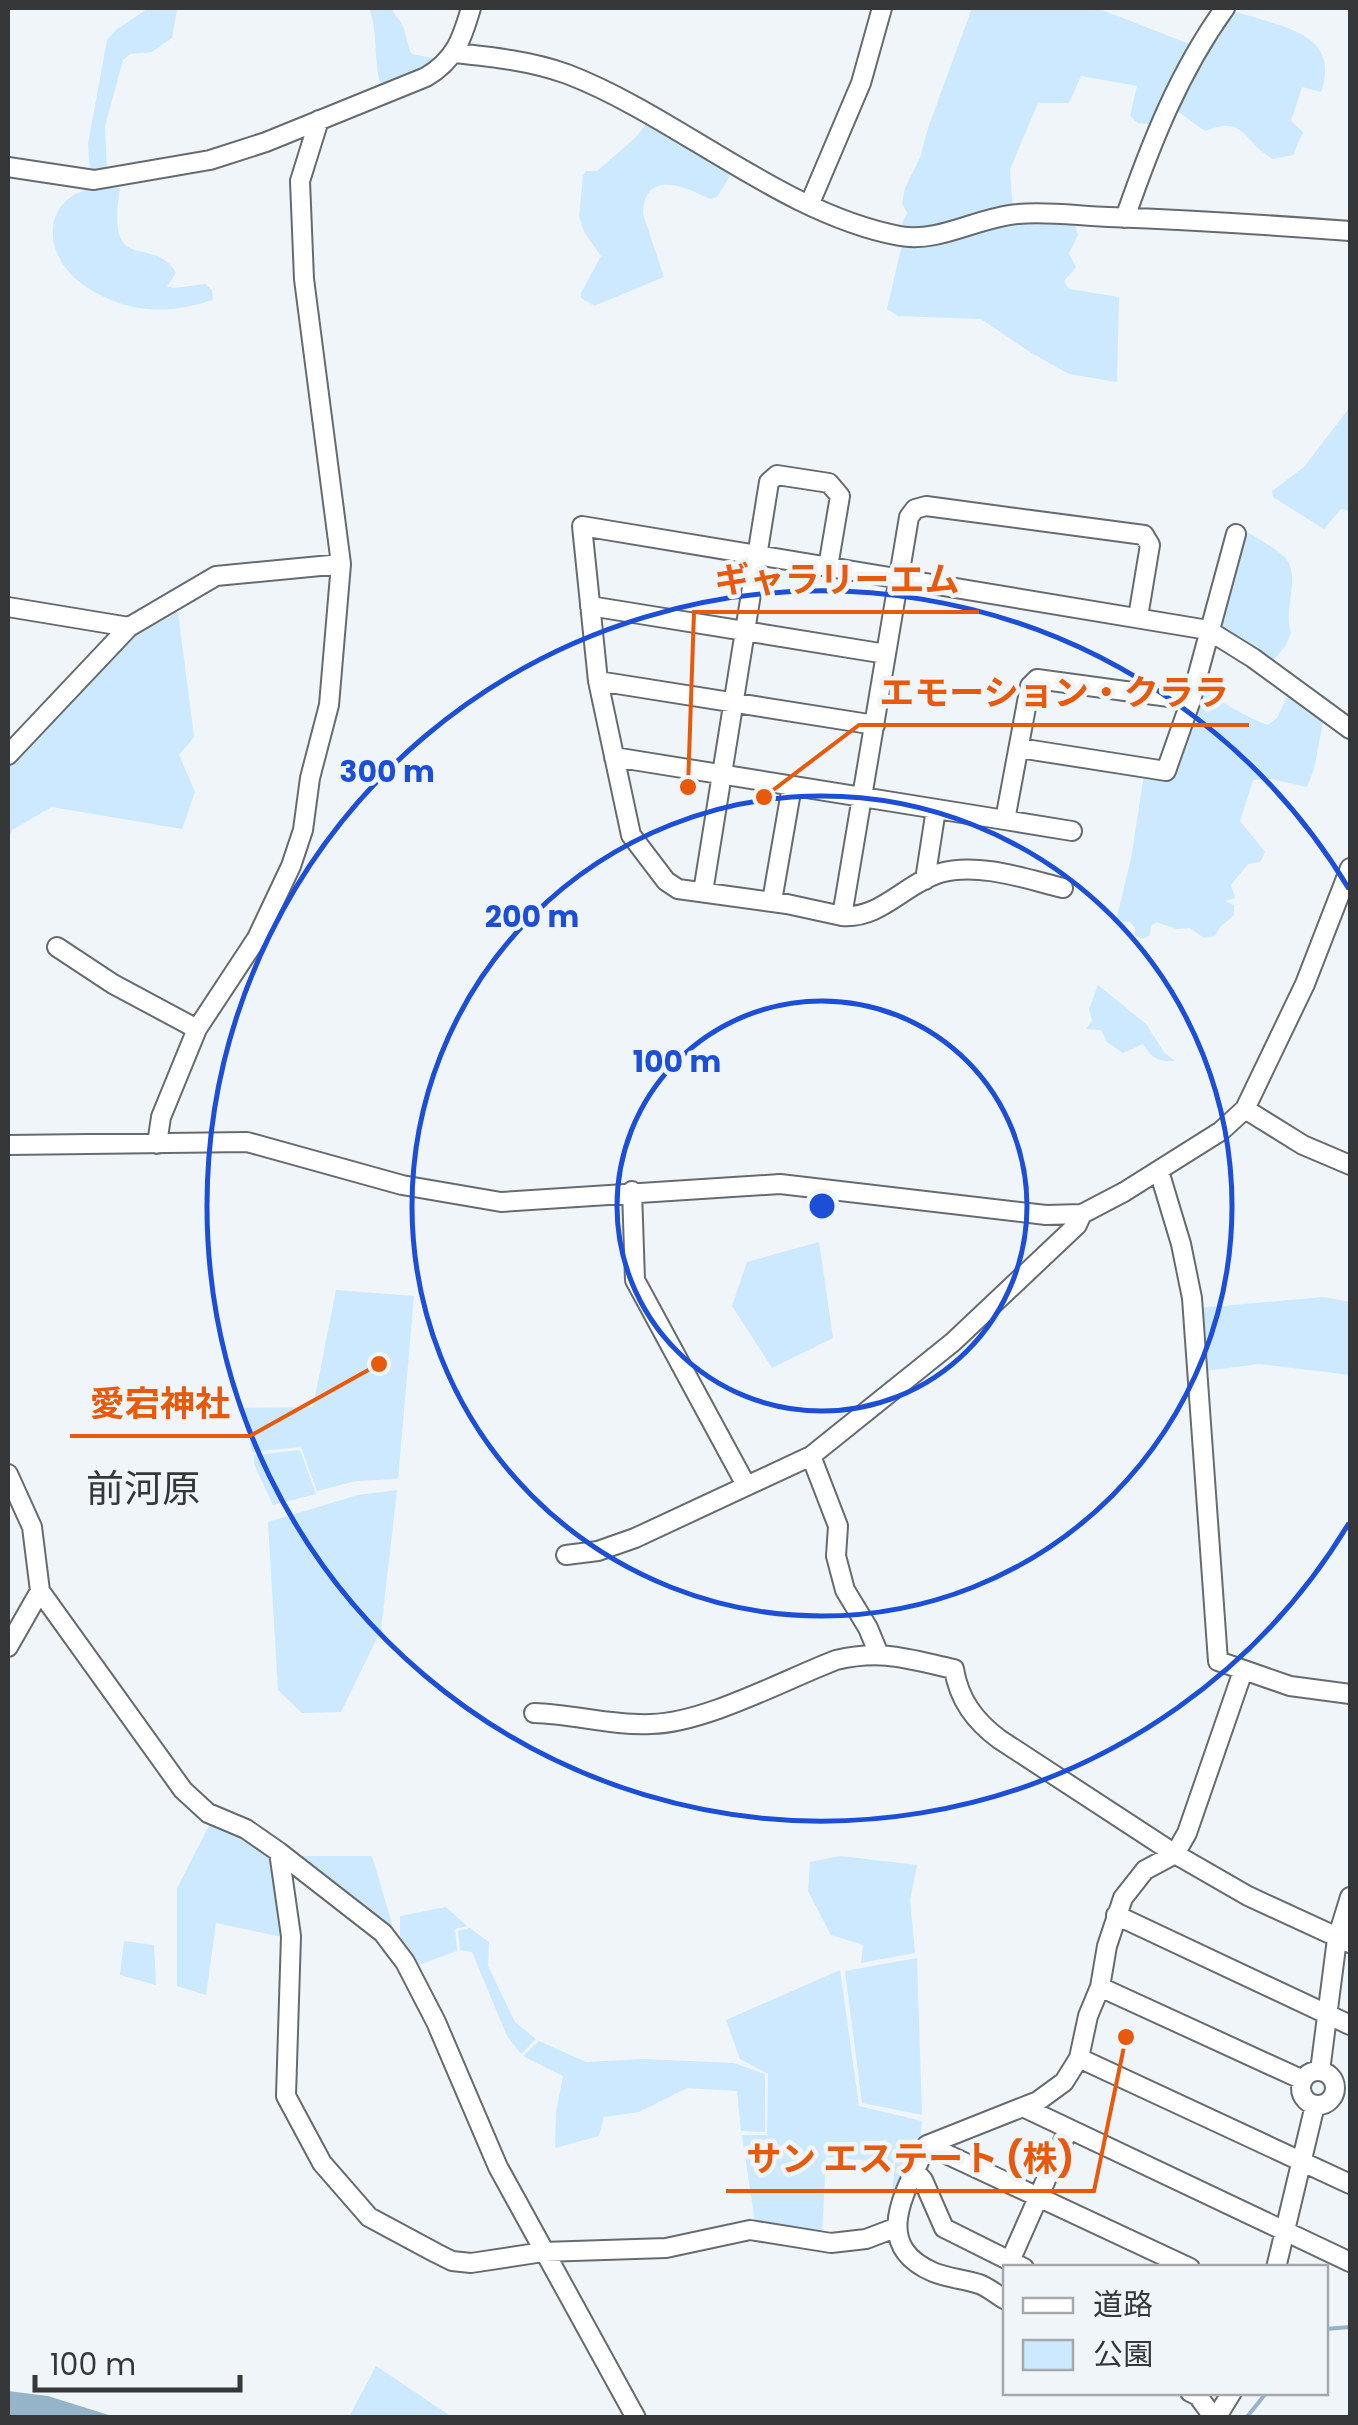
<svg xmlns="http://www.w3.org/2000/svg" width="1358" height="2425" viewBox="0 0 1358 2425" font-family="Poppins,'Noto Sans JP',sans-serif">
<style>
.green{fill:#cce9ff}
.water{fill:#96b4c9}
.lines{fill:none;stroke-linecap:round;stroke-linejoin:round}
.stream{stroke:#96b4c9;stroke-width:4}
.minor-casing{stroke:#656b6e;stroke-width:22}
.minor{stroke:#fff;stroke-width:18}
.ring{fill:none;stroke:#1d4ed8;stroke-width:5}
.labels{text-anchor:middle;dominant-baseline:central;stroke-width:9;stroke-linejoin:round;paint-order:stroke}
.quarter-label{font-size:38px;fill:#353739;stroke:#eff5f9}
.centre{fill:#1d4ed8;stroke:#eff5f9;stroke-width:5}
.ring-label{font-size:30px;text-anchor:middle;font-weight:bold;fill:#1d4ed8;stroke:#eff5f9;stroke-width:9;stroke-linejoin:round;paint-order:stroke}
.leader{fill:none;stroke:#e8590c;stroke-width:4}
.callout-dot{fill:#e8590c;stroke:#eff5f9;stroke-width:4}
.callout-label{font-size:35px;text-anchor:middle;font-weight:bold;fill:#e8590c;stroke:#eff5f9;stroke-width:9;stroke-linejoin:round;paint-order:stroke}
</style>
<rect width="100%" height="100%" fill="#eff5f9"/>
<path class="green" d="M149 8 177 9 172 38 152 52 130 54 123 60 105 126 107 174 90 172 88 144 107 40 117 29Z
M369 8H392C394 17 399 17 403 26 407 36 406 44 412 54L444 60 410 78 381 85C373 62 379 36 369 8Z
M972 8H1097L1197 47 1226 8C1268 26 1344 27 1321 92L1302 87 1291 121 1303 132 1293 155 1273 159C1242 142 1247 115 1205 131L1169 105 1157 125 1138 123 1130 116 1137 86 1081 76 1069 103H1038L1010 169 1013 214 1072 216 1078 235 1069 253 1076 267 1064 281 1069 289 1119 297 1117 382 1069 374 1033 354 981 319 898 316 887 309 904 236 902 223 907 213 902 203 905 188 920 158 928 128Z
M652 117 727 169 730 176 717 197 710 199C686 187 644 168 643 214L664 277 594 306 581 298V293L601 256 584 232 579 216 583 176 586 171H597L635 138Z
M93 188H120C105 280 153 232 176 273L167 286 174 288 206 284 212 290 213 300C185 309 158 313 129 306 109 301 81 287 68 271 41 239 50 196 93 188Z
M1350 407V511L1341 509 1324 529 1273 497 1272 491 1304 467Z
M1240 527C1251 535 1280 550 1287 560 1300 579 1283 611 1291 633L1286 645 1271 663 1212 628Z
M178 612 194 737 179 755 195 792 182 829 52 807 12 830 8 838V768L136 635Z
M1194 688C1220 698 1241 716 1268 725L1277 718 1290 690 1324 717 1314 769 1307 787 1271 779 1253 780 1240 821 1265 852 1260 862 1248 864 1231 885 1235 898 1225 901 1234 905V915L1220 927 1215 936 1204 938 1190 928 1177 929 1156 922 1151 926 1150 935 1143 939 1135 935V928L1130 922 1116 920 1131 859 1145 768 1166 770Z
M1098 985 1146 1024 1164 1052 1175 1061C1158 1062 1151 1058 1143 1044L1123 1053 1107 1042 1101 1030 1086 1029 1092 1021 1089 1009Z
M819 1242 833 1338 772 1368 732 1306 747 1262Z
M336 1290 414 1296 398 1479 356 1481 317 1491 301 1447 252 1452 243 1408 313 1407Z
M1324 1297 1350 1302V1375L1259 1364 1205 1371 1200 1308Z
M300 1450 316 1494 273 1505 254 1464V1455Z
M397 1490 381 1630 341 1712 302 1713 278 1690 268 1522 358 1495Z
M211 1822 243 1833 275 1856 287 1938 216 1923 206 1995 177 1986V1888Z
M290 1856H372L392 1924 393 1942Z
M841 1856 917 1865 910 1900 915 1953 861 1963 863 1945 831 1935 808 1891 810 1862Z
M446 1907 467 1926 455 1929 457 1951 413 1967 400 1948V1916Z
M470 1928 489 1942 488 1966 515 2022 536 2039 521 2054 507 2036 472 1952 460 1950 458 1931Z
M124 1941 154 1945 156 1985 120 1975Z
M917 1958 922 2115 862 2103 845 1971Z
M840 1970 859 2106 922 2121 920 2141 889 2224 895 2163 826 2157 822 2235 755 2223 742 2135H767L768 2074 740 2059 726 2020Z
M539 2041 586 2062 644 2059 734 2063 765 2074V2132L741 2131 737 2091 687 2088 639 2112 604 2117 599 2136 555 2148 556 2113 563 2076 523 2056Z
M376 2366 452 2417H349Z"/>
<path class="water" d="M8 2391 48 2396 115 2417H8Z"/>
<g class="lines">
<path class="stream" d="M1326 2329 1350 2327
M1246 2418 1267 2392"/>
<defs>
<path id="minor" d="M455 53C493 57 531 61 567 74 677 116 782 214 900 236 940 243 978 217 1018 214 1047 211 1079 216 1109 217 1189 220 1270 225 1350 231
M8 167 94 180 210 160 266 142 426 77C455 60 462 39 471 8
M810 203 861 83 882 8
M1125 218C1151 143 1179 72 1225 8
M590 606 886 654
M8 607 129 627
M1138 617 1150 545 1144 535 926 506 915 509 909 517 842 916 787 904 678 889 666 881 631 835 598 681 582 526 1208 630 1253 658 1350 729
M598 681 875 725
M1019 748 1166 771 1191 700 1236 534
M8 755 129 627 216 576 341 564
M614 757 1005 820 1030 686 1037 679 1191 700
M1005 820 1072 831
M925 880 936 809
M703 892 769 482 777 475 829 483 840 496 828 567
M772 901 792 786
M842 916C881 919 904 884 940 873 978 862 1026 879 1063 888
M57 947 113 984 197 1029
M1245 1109 1303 1145 1350 1165
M157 1144 161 1117 197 1029 257 938 291 866 303 830 310 778 329 705 341 564 304 279 300 181 319 120
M8 1145 247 1142 402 1185 501 1202 780 1184 1046 1215 1082 1214 1124 1192 1221 1131 1245 1109 1305 984 1350 868
M1159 1171 1181 1244 1192 1298 1218 1661 1290 1686 1350 1694
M632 1191 635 1280 746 1485
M811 1456 838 1526 836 1556 845 1590 868 1628 878 1652
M8 1474 32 1527 40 1591 183 1790 208 1813 246 1829 279 1852 383 1933 405 1962 436 2022 498 2167 636 2418
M566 1555 598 1551 635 1538 811 1456 953 1342 1077 1225 1082 1214
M8 1647 40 1591
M534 1713C573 1714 613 1726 651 1724 705 1723 784 1680 836 1660 882 1649 908 1659 954 1669 959 1700 975 1721 999 1739L1175 1854 1248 1896 1350 1943
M279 1852 291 1936 286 2096 322 2163 369 2217 436 2253 452 2261 471 2263 543 2252 666 2248 750 2230 831 2243 866 2239 895 2228
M1116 1915 1350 2025
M1100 1987 1303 2080
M1079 2058 1350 2184
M1320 2071 1337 1939 1350 1897
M1301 2088a17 17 0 1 1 34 0a17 17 0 1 1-34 0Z
M1023 2107 1350 2262
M927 2145 1190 2268
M915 2171 923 2180 944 2228 1024 2268
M1010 2261 1068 2130
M1276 2268 1315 2105
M1006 2300C997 2295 988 2287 979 2284 964 2279 947 2278 933 2272 869 2244 907 2189 927 2145L1038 2101 1064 2082 1079 2058 1088 2016 1100 1987 1107 1946 1123 1898 1145 1870 1175 1854 1187 1833 1243 1671
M1190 2392 1198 2396 1214 2418
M1216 2418 1232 2392"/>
</defs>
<use href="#minor" class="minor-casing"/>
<use href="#minor" class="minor"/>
</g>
<g class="ring">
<circle cx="822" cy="1206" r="205"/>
<circle cx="822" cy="1206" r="410"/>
<path d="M1349 1523A615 615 0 1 1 1349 889"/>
</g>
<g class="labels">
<g class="quarter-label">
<text x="143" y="1488">前河原</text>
</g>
</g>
<circle cx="822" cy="1206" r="15" class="centre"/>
<g class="ring-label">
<text x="387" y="782">300 m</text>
<text x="532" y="927">200 m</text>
<text x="677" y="1072">100 m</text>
</g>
<path class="leader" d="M688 787L694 612H979M764 797L859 725H1249M379 1364L250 1436H70M1126 2037L1094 2191H726"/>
<g class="callout-dot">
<circle cx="688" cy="787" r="10"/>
<circle cx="764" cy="797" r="10"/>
<circle cx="379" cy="1364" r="10"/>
<circle cx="1126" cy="2037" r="10"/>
</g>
<g class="callout-label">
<text x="837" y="592">ギャラリーエム</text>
<text x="1054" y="705">エモーション・クララ</text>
<text x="160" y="1416">愛宕神社</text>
<text x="910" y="2171">サン エステート (株)</text>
</g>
<rect width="1358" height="2425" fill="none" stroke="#353739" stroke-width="20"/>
<rect x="1003" y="2265" width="325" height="130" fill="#eff5f9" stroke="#a5a9ac" stroke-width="2.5"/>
<rect x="1023" y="2298" width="50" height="15" fill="#ffffff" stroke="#a5a9ac" stroke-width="2.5"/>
<text x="1093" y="2315" font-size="30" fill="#353739">道路</text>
<rect x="1023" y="2340" width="50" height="30" fill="#cce9ff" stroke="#a5a9ac" stroke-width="2.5"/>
<text x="1093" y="2365" font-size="30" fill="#353739">公園</text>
<path d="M35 2375v15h205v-15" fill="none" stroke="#353739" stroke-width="5"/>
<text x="50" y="2375" font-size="30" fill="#353739" stroke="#eff5f9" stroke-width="8" paint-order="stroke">100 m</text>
</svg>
